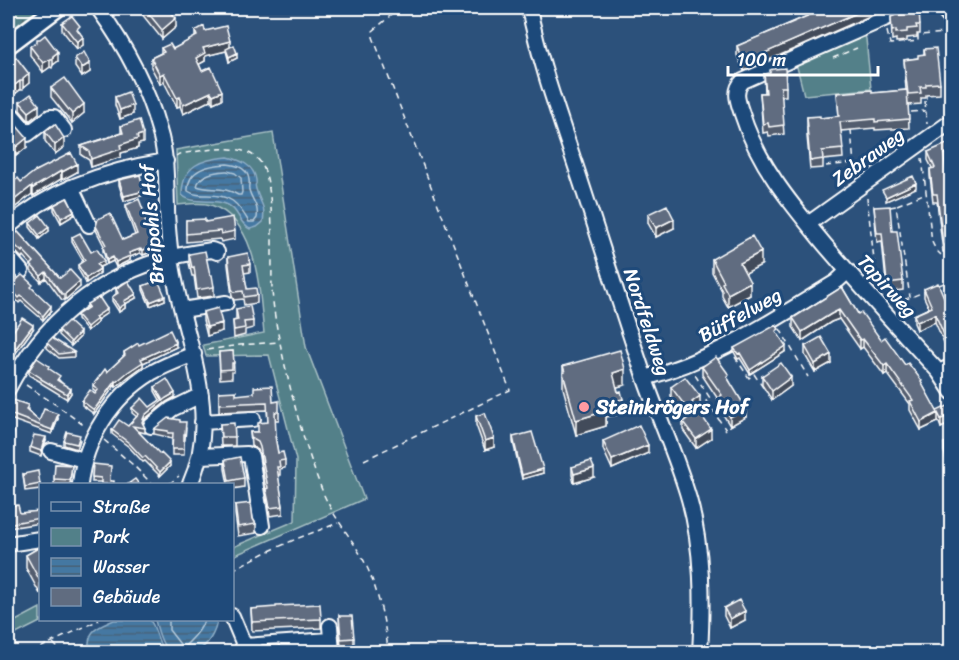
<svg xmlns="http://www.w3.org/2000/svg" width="959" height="660" viewBox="0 0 959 660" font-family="Sriracha,sans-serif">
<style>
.green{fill:#528089;stroke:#a8c0c4;stroke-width:1.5}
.forest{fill:url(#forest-firs);stroke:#a8c0c4;stroke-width:1.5}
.water{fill:url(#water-rules);stroke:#8faec7;stroke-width:1.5}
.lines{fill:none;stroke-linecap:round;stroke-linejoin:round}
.shore{stroke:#b4c9da;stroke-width:1.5}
.stream{stroke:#8faec7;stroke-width:3}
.minor-casing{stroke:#fff;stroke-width:18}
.major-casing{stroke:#fff;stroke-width:21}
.path{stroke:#fff;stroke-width:1.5;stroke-dasharray:6 4.5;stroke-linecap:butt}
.minor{stroke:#1f4a7a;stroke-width:14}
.major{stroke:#1f4a7a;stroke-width:16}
.wall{fill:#535d6e;stroke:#fff;stroke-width:1.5}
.shaded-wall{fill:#434c5a;stroke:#fff;stroke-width:1.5}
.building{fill:#606c80;stroke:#fff;stroke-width:1.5}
.poi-dot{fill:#ff9aa2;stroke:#1f4a7a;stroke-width:2}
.labels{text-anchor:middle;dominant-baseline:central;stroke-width:6;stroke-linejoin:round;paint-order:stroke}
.street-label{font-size:20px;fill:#fff;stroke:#1f4a7a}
.poi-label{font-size:20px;font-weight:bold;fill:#fff;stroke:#1f4a7a;text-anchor:start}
</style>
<defs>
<pattern id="forest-firs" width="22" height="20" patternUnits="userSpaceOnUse" patternTransform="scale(1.5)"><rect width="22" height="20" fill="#528089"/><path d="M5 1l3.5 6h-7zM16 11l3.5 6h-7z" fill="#4f666a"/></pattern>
<pattern id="water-rules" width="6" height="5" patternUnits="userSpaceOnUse" patternTransform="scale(1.5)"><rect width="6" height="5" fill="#4478a2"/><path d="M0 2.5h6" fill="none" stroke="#486277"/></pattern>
</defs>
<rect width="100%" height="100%" fill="#2c517b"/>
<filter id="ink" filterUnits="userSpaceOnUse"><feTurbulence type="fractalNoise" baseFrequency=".0167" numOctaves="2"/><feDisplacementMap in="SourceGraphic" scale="12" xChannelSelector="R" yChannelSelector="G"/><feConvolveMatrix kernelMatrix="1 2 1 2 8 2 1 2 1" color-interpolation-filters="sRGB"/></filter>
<g filter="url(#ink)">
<path class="green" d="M864 33 866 39 871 89 804 95 796 63Z
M273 133 306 347 364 499 233 556V547L295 521 296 460 269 355 206 356 203 345 264 333C259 292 259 221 211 205 200 202 188 204 178 205L176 150Z
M40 608V620H44L8 638V625Z"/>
<path class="forest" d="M8 8H40L8 32Z"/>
<path class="water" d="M228 157C240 160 254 165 256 180 257 188 254 181 256 189 260 204 266 204 263 222L257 227 250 229C239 224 239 210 228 205 214 197 194 206 182 195 182 165 202 159 228 157Z
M114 620H150L153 625 163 652H89C87 630 96 628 114 620Z
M155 620H217C216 631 208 646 197 651 193 653 187 652 183 652 178 652 173 654 168 650 161 645 157 628 155 620Z"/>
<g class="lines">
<path class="shore" d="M227 164C237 165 248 168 249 180 250 185 248 184 249 190 252 201 259 205 257 218L254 222H249C237 202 231 195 207 195 200 195 194 195 188 191 187 169 209 165 227 164Z
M227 171 235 173 241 178 242 192 241 195H238C224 186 210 191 197 186 200 173 216 172 227 171Z
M169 620V630L183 648C191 640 201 631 204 620"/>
<path class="stream" d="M656 8H667"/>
<defs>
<path id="minor" d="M98 8C124 44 147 86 159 130 167 156 166 180 167 207 167 223 169 240 171 257 180 332 224 409 190 484
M529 8C540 64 560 118 578 173 600 240 621 308 644 376 658 417 677 457 689 499 703 549 703 602 700 652
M909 8 743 81C733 91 738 102 742 114 758 165 792 205 825 245 862 288 900 330 939 372
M943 8 952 20
M8 110 28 134 50 117H54L64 130
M71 187 89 225
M808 224 952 121
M8 227C52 188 109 170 166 161
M8 256 21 271
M182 310 226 303
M952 366 939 372 952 392
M645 378C717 359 773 320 836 282L848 271
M8 389C42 323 99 275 172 257 185 254 199 252 212 250L217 252
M202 422 253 419
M151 426 172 409 201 395
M51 451 84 460
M200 456 247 454 251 456 262 526
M80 484C85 439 112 397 151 373 165 365 179 360 194 354
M8 544 40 539
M232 616 247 652
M330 626 332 652
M244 646 330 640"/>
<path id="major" d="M8 45 57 8"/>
</defs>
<use href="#minor" class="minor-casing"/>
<use href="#major" class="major-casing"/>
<path class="path" d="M887 31 890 44 918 41V35L946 33 948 32
M833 58 857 48
M925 101 927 124
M911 112 925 111
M851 130 855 176
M176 156 179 154C203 151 245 140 261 163 276 186 271 260 272 289 273 307 276 325 280 343 291 394 304 446 324 495 335 520 354 540 366 565 378 590 386 625 388 652
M922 158 932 242C936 251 941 258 952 259
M826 166 853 163
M946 172 948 171 952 175
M867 198 877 286
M897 205 926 193
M890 207 896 206 910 297
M939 285 952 280
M894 304 926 291
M780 329 808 377
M207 350 240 345 279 342
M735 357 749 378 754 374 766 392
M695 375 710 398 706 401 726 430
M26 385 55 404 86 427
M104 440 132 464 152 484
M364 460 510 390 373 37V31L399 8
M169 484 179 476
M232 570 265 553 296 539 338 523
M53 643 62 652
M31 652 99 620"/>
<use href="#minor" class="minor"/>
<use href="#major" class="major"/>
</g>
<path class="wall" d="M137 8H171L176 27 162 39Z
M826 8H888L744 71 737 55V46Z
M891 17 920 25V34H917V37L907 38V41L896 42V39L892 40Z
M62 23 80 33 83 45 77 49 62 30Z
M195 31H205L230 47 237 58 229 62 226 51 205 56V61L199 64 202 71 222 99 213 103 211 100 183 114 180 106 177 107 164 82 160 84 151 67V58L161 53V48L173 49 195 38Z
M30 46 58 61 53 65 52 68 50 67 43 72 30 55Z
M924 49 940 83V94L926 95V98H921V104L908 105 909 128 875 130V128L841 131 843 158 823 160V168L810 169 807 136V117L820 118 839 116 837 93H872L906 90 904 60 918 58 924 54Z
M75 58 90 72 82 77 75 67Z
M8 61 29 83 23 88V90H20L15 94 8 85Z
M764 74 786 87V96H781L784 134 769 136 768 132 763 133 760 93H765Z
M51 88 84 113 72 123 51 97Z
M115 97 133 114 120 119 115 105Z
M20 102 39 113 29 121 20 110Z
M8 120 27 147 16 156 12 151 8 153Z
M121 126 143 143 138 144V148L121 153V157L91 167 89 160 81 155V146L121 133Z
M45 132 64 147 55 154 45 141Z
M928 152 951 159 945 162 948 192H951V251L943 252 937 202H933L930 176V169L932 168 928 160Z
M71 153 77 172 62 180 61 179 33 196 32 194 13 209 8 202V186L21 182Z
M119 180 144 195 124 201 119 185Z
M54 205 74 215 61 223 54 210Z
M126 205 147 224 155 250 143 255 140 253 130 257V260L116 267 113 261 107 264 103 251V247L104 246 96 230V226L123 240 135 235 126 210Z
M874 207 892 231 903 281V290L887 292 882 241 877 242Z
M648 214 674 228 656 237 648 223Z
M186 220 205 222 235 231V239L221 242 220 239 186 242Z
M30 223 49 231 39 239 30 227Z
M18 232 60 278 80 287 65 300H62L46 278 41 282 31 271V265L23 256 22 258 14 250 8 247V240Z
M72 237 91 252 104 265 100 267V273L86 283 78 269V265L83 261 72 242Z
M189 254 210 275 214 287V296L197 298 194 276H192L189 263Z
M228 257 250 264V272L244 273 247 289 257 295V303L244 305 243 299 234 300 232 296 228 265Z
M712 259 761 265 745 273 750 295 728 307 722 296V291L712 272Z
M143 286 165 300 150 306 143 290Z
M9 287 33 289 51 311 43 320 21 301 19 303 9 292Z
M842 287 858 314 881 340 905 365 922 384 937 412 951 407V423L941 428 938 420V422L921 430 910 410V404L887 373 884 375 863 347 860 349 839 319 831 322 802 341 793 327V318Z
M116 289 136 298 125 304V308L119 312 112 301V297L116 294Z
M924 289 951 314V344L946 347 935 322 917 330 914 323V315L929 308 924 297Z
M87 304 107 313 97 320V323L87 331 77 319V315L87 309Z
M236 309 253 321V328L245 330V335L234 338 233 321 236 320Z
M203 312 222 331 207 336 203 320Z
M33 329 10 361 8 359V340L9 337Z
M59 330 80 337 71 346 59 335Z
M778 334 786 351 750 374 740 358 738 359 734 352V348Z
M47 343 74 352V357L59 358 47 348Z
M139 345 176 347 143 363V366L128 377 116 387 115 385 94 414 82 405V401L95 394 96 392 93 390V385L124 356V352Z
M805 346 831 363 815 372 805 355Z
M233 351 234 372H232V378L220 379 219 352Z
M563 366 625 385 617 387 618 392 623 399V414L606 417V426L576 435 563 388Z
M702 367 729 380 746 417 730 426 718 406V399L702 375Z
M49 369 71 393 67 399 41 383V382L29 375V370Z
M762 376 791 386 772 400 762 385Z
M155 387 175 397 166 402 145 419 143 424 145 428V433L138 431 170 466 160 476 145 461 143 462 129 447 112 434V430L128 426 137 417 132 413V408L150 407 160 400 155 391Z
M671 387 700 405 696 408 711 438 696 448 683 430V422L688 418 671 396Z
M219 392 273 402 279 412V420H275L276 443 278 453 285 460V468L280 469V475H278L283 506V514L270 516 266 490 260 455 258 450 251 446 250 432H258L268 422 267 410 219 412Z
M28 409V411L39 421 58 419 52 434 10 419 9 411Z
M476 416 494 447 485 450 476 425Z
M180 422 186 428 185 440H184V455H172V439L168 438V437L154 434V429Z
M220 424 235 437V446H221Z
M513 437 543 473 522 479 513 442Z
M80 440 77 449 64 445V441Z
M46 441 43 448 41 456 30 452V447Z
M603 441 648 453 612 469 603 449Z
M951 441V465H947L944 451V443Z
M225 460 244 478V487L232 489V484H228L225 469Z
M55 464 72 465 70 484H54Z
M93 464 110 481 101 482H92Z
M572 467 594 477 574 483 572 475Z
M23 474 40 484V489L25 491Z
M235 505 253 519 256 524V533L238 536 235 514Z
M8 506 20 513 40 511V523L8 528Z
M40 547V594L26 568V555Z
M724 608 745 620 730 628 724 616Z
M251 609 321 619V628L252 631Z
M339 616 354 638V647L341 648Z"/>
<path class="shaded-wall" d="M196 8H201L196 12Z
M868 8H888L744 71V62Z
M176 18V27L162 39V30Z
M83 37V45L77 49V42Z
M230 41V50L205 56V61L196 66V58L203 48Z
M58 52V61L53 65V56Z
M237 53V58L229 62V57Z
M50 59V67L43 72V63Z
M90 63V72L82 77V68Z
M164 73V82L160 84V75Z
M29 74V83L23 88V79Z
M20 81V90L15 94V85Z
M222 91V99L213 103V95Z
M211 92V100L183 114V105Z
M180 97V106L177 107V98Z
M84 104V113L72 123V114Z
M39 105V113L29 121V112Z
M133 105V114L120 119V110Z
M143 134V143L138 144V148L121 153V157L91 167V159L137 136Z
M27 138V147L16 156V147Z
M64 138V147L55 154V145Z
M12 142V151L8 153V145Z
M951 151V159L944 162V154Z
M77 164V172L62 180V172Z
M61 171V179L33 196V188Z
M916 183V188L886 201V197Z
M32 186V194L13 209V201Z
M144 191V195L124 201V196Z
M74 211V215L61 223V218Z
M674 219V228L656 237V228Z
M49 227V231L39 239V235Z
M155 246V250L143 255V250Z
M140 249V253L130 257V260L116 267V262L129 253Z
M761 252V265L740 276V263Z
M113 257V261L107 264V260Z
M104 261V265L97 268V264Z
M100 269V273L86 283V278Z
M46 272V278L41 282V276Z
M80 281V287L65 300V294Z
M750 282V295L728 307V294Z
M136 294V298L125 304V308L119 312V308L124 301Z
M165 296V300L150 306V302Z
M51 306V311L43 320V316Z
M107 309V313L97 320V323L87 331V327L95 317Z
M839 310V319L831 322 802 341V332L831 314Z
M935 314V322L917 330V322Z
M222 323V331L207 336V327Z
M33 325V329L10 361V356Z
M80 332V337L71 346V342Z
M951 337V344L946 347V339Z
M863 339V347L860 349V340Z
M176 343V347L143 363V366L128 377 116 387V382L141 359Z
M786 346V351L750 374V370Z
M831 354V363L815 372V364Z
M887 364V373L884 375V366Z
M625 369V385L613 388V373Z
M791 377V386L772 400V391Z
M115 381V385L94 414V410Z
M71 389V393L67 399V394Z
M175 393V397L166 402 145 419 142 427V422L145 415 166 398Z
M700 396V405L692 411V402Z
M746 408V417L730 426V417Z
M606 411V426L576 435V420Z
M938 413V422L921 430V422Z
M58 414V419L52 434V430Z
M951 415V423L941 428V419Z
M711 429V438L696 448V439Z
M46 437V441L43 448 41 456 43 444Z
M494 438V447L485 450V441Z
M648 445V453L612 469V460Z
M170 462V466L160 476V472Z
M594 468V477L574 483V474Z
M543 469V473L522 479V475Z
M10 598V611L8 613V599Z
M745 611V620L730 628V619Z"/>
<path class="building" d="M144 8H171L173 10 171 12 176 18 162 30Z
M826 8H868L744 62 737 46Z
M919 10 920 25H916L917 28 907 29V32L896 33V30L892 31 891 17 896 15 909 14V11Z
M72 16 80 26 77 29 83 37 77 42 62 23Z
M204 26 205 31 226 26 230 41 203 48 205 53 196 58 202 71 211 67 222 91 213 95 211 92 183 105 180 97 177 98 164 73 160 75 151 58 164 52 161 48 170 44 173 49 197 36 195 31Z
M45 35 58 52 53 56 52 59H50L43 63 30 46 37 42V39H40Z
M234 45 237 53 229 57 226 49Z
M936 48 940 83 926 84V87H920L921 93 908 94 904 60 918 58V55L925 54 924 49Z
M84 52 90 63 82 68 75 58Z
M16 57 29 74 23 79V81H20L15 85 8 76V61L10 62Z
M785 68 786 87H781L784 125 769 127 768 123 763 124 760 93H766L764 74 770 73V70L773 69Z
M65 78 84 104 72 114 51 88Z
M872 90V93L907 90 909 119 875 122V119L840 122 843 149 822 151 823 159 810 161 807 127H808L807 117 820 116V118L839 116 837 93Z
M128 92 133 105 120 110 115 97Z
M31 94 39 105 29 112 20 102Z
M8 120 13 127 16 125 27 138 16 147 12 142 8 145Z
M139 120 143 134 137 136 138 139 120 145 121 149 91 159 89 151 81 146 123 133 121 126Z
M55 124 64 138 55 145 45 132Z
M951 142V151L944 154 948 192H951V243L943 244 937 194H933L930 169 935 168 928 152Z
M71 153 77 164 62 172 61 171 33 188 32 186 13 201 8 194V186L18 178 21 182 34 172Z
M140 175 144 191 124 196 119 180Z
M913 176 916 183 886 197 882 190Z
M67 198 74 211 61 218 54 205Z
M139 199 147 220 145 221 155 246 143 250 140 249 129 253 130 256 116 262 113 257 107 260 103 247 106 245 96 226 98 219 110 213 123 240 137 234 126 205Z
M667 205 674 219 656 228 648 214Z
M890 206 892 231H897L903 281 887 283 882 233H877L874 207Z
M40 215 49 227 39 235 30 223Z
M233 217 235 231 221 234 220 231 186 234V220L205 219V222Z
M18 232 60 278 70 270 80 281 65 294H62L46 272 41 276 31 265 34 262 23 250 22 252 14 244 8 240Z
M80 233 91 252 97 249 104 261 97 264 100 269 86 278 78 265 85 260 72 237Z
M752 236 761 252 740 263 750 282 728 294 722 283 724 282 712 259Z
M205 251 210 275H212L214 287 197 290 194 267 192 268 189 254Z
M248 253 250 264 243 265 247 289 256 288 257 295 244 297 243 291 234 292 232 289 228 257Z
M22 275 33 285 31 287 51 306 43 316 21 296 19 298 9 287Z
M158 280 165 296 150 302 143 286Z
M128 281 136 294 124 301 125 304 119 308 112 297 118 293 116 289Z
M938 283 951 314V337L946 339 935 314 917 322 914 315 932 307 924 289Z
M842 287 858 314 861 312 881 340 885 337 905 365 908 363 922 381 921 382 938 413 921 422 910 401 913 400 887 364 884 366 863 339 860 340 839 310 831 314 802 332 793 318Z
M99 297 107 309 95 317 97 319 87 327 77 315 89 307 87 304Z
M250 306 253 321 244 322 245 328 234 330 233 321 238 320 236 309Z
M218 308 222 323 207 327 203 312Z
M22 318 33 325 10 356 8 354V340L10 337H9Z
M68 321 80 332 71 342 59 330Z
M776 325 779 329 776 331 786 346 750 370 740 353 738 354 734 348Z
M170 330 176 343 141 359 143 362 128 372 116 382 115 381 94 410 82 401 90 390 95 394 98 390 93 385 105 369 107 372 125 355 124 352 138 343 139 345Z
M821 337 831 354 815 364 805 346Z
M52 338 74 352 59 354 47 343Z
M620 350 625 369 613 373 618 392 621 391 623 399 604 403 606 411 576 420 563 373 565 372 563 366Z
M233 351 234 363H232V369L220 370 219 352Z
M716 357 729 375 727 377 746 408 730 417 718 398 722 395 702 367Z
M37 358 49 366 48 368 60 376 57 380 71 389 67 394 41 379V378L29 370Z
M781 363 791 377 772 391 762 376Z
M685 377 700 396 692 402 711 429 696 439 683 422 692 415 671 387Z
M167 379 175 393 166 398 145 415 142 422 145 428 133 426 160 454 161 453 170 462 160 472 145 456 143 458 129 443 112 430 119 420 128 426 139 414 132 408 142 398 150 407 162 399 155 387Z
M272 386 273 402 279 401V412H275L276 436H275L278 453 283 452 285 460 279 461 280 467H277L283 506 270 508 266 489 268 488 260 447 258 442 251 438 250 432H258V423L268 422 267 402 219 404V392L236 391V395L254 393V387Z
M13 400 28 405 26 410 39 421 44 409 58 414 52 430 10 414 11 411H9Z
M950 405 951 407V415L941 419 937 411Z
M485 413 494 438 485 441 476 416Z
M168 418 180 420V422H186L185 434H184V449H172L173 433H168V431L154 429Z
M234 423 235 437H221L220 424Z
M639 425 648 445 612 460 603 441Z
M8 430 14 431 8 478Z
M67 432 80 435 77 444 64 441Z
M532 432 543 469 522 475 513 437Z
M34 435 46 437 43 444 41 451 30 447Z
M951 441V456L947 457 944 443Z
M240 457 244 478 229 481 225 460Z
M591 461 594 468 574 474 572 467Z
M55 464 72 465 70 480 54 479Z
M93 464 111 466 110 481H114V484H101V478L92 477Z
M38 471 40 484 25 487 23 474Z
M135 479 139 484H128Z
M251 503 253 519 256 524 238 527 235 505Z
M18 505 20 513 40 511V518L8 524V506Z
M40 547V581L26 555Z
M739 600 745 611 730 619 724 608Z
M320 604 321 619 252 622 251 609 276 607V606Z
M339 616H352L354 638 341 639Z
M279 644 280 652H283H263L262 645Z
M316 648 317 652H301V650Z"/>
</g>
<circle class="poi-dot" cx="584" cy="407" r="6"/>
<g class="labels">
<g class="street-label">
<text transform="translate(868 157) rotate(-36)">Zebraweg</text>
<text transform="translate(152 224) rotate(-95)">Breipohls Hof</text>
<text transform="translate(887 286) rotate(48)">Tapirweg</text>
<text transform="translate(740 315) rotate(-29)">Büffelweg</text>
<text transform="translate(647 322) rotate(72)">Nordfeldweg</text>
</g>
<g class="poi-label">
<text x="596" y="407">Steinkrögers Hof</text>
</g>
</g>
<rect width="959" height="660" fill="none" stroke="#1f4a7a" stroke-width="30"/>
<rect x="15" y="15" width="929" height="630" fill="none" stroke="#fff" stroke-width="2" filter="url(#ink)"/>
<rect x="39" y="483" width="195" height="138" fill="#1f4a7a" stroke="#7992af" stroke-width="1.5"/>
<rect x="51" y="502" width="30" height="9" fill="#1f4a7a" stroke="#7992af" stroke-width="1.5"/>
<text x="93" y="513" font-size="18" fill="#ffffff">Straße</text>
<rect x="51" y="528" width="30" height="18" fill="#528089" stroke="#7992af" stroke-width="1.5"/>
<text x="93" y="543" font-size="18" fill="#ffffff">Park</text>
<rect x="51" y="558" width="30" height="18" fill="url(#water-rules)" stroke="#7992af" stroke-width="1.5"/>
<text x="93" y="573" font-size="18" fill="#ffffff">Wasser</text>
<rect x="51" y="588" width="30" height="18" fill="#606c80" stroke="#7992af" stroke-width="1.5"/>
<text x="93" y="603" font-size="18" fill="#ffffff">Gebäude</text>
<path d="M728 66v9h150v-9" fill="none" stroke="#ffffff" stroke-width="3"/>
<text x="737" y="66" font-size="18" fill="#ffffff" stroke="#1f4a7a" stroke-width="4.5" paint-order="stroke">100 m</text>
</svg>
